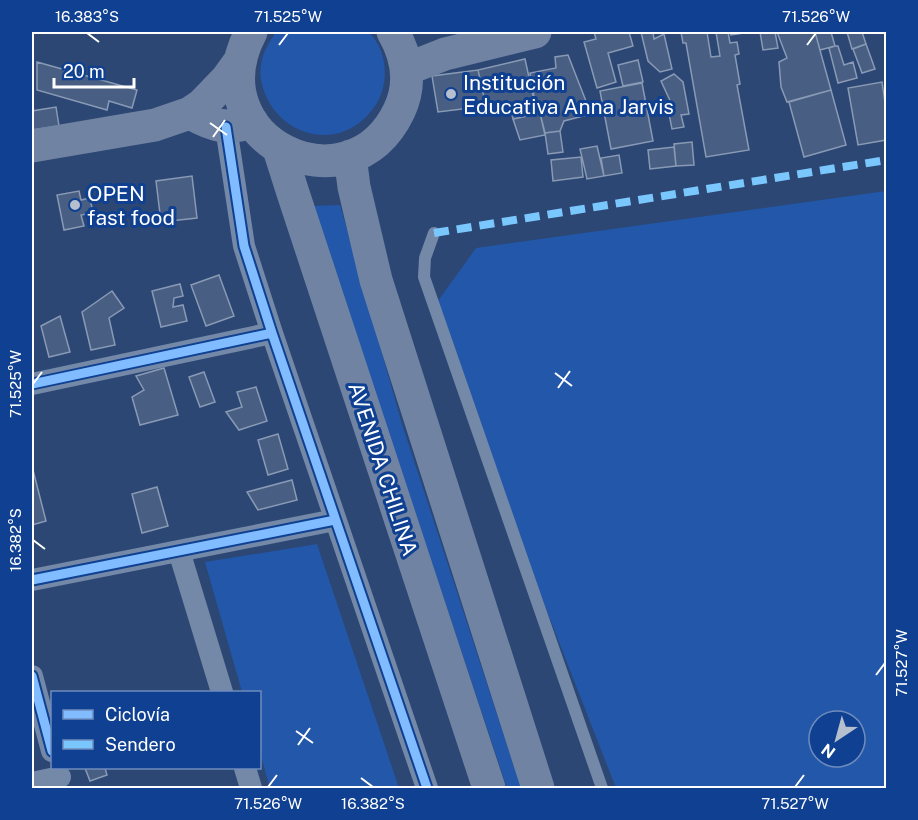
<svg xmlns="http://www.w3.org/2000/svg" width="918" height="820" viewBox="0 0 918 820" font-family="'Public Sans',sans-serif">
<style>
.green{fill:#2257a9;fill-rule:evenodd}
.building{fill:#485e82;stroke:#899ab5;stroke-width:1.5}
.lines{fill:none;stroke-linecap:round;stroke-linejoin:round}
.lane{stroke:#7488a7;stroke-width:12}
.street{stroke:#7488a7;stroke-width:22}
.secondary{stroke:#7083a3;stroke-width:33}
.quiet{stroke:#7ac7fe;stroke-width:8;stroke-dasharray:15 8;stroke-linecap:butt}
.cycleway-casing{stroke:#0f4091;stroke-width:13}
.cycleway{stroke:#80bcff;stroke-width:9}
.ticks{fill:none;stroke:#fff;stroke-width:2}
.poi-dot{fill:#b5bfce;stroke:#0f4091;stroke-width:2}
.labels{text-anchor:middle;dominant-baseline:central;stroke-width:6;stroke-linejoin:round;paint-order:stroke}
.poi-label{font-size:21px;fill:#fff;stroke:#0f4091;text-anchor:start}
.street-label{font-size:21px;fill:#fff;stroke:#0f4091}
.neatline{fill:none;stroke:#fff;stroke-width:2}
.ticks-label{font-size:15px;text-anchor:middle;fill:#fff}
</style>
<rect width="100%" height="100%" fill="#2c4774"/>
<path class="green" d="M276 32H369C382 46 387 64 384 83 382 97 375 108 365 118 333 149 283 135 266 96 262 87 259 75 261 65 263 52 269 42 276 32Z
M886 191V788H616L430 312 476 248ZM819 721H855V757H819Z
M340 205 402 424 521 788H507L313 206Z
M317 544 399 788H270L260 753V692H242L205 562Z"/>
<path class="building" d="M594 32H629L633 46 608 53 616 82 597 88 584 42 596 39Z
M641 32H653L654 39 664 34 672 69 660 72 648 61Z
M681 32H707L711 57 720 56 716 32H728L730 43 737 42 739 54 735 55 740 84 737 85 749 150 706 157 686 43H683Z
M730 32H743V33L731 35Z
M760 32H775L778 48 763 50Z
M777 32H815L831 90 787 102 781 87 779 62 787 58Z
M815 32H831L835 46 820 50Z
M847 32H862L866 44 852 49Z
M866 44 875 69 862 73 853 49Z
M835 46H838L844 65 853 62 857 78 838 83 829 48Z
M568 55 591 114 564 121 560 131 545 133 540 113 537 114 530 73 556 68 555 57Z
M525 59 537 114 513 119 509 101 486 106 478 70Z
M638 60 643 82 623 86 618 65Z
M37 62 137 90 132 108 109 101 107 110 37 90Z
M478 70 486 106 438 112 432 76Z
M674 74 683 82 689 114 681 115 684 127 672 129 668 109 673 107 661 81Z
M882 82 886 109V140L858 145 848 88Z
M642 83 653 141 611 149 600 91Z
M831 90 846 145 804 157 789 102Z
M56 107 59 126 32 130V111Z
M540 113 545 135 520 140 513 119Z
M560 131 563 152 548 154 545 133Z
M692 142 694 165 676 166 674 144Z
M597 146 604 176 587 179 580 149Z
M674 147 676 166 650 169 648 150Z
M619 155 622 173 604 176 601 158Z
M581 157 583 177 553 181 551 160Z
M192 176 197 218 161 222 156 181Z
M79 191 81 200 90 198 93 213 81 215 84 226 64 230 57 195Z
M219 275 234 316 206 326 191 285Z
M180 284 183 296 174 298 173 307 183 305 187 321 161 327 152 291Z
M112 291 124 308 109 318 115 345 91 350 82 312Z
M60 316 70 352 49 357 41 326Z
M164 368 178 415 140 425 132 397 144 390 136 376Z
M204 372 215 402 200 407 189 377Z
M256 387 267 421 239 430 226 412 242 407 237 392Z
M278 434 288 469 268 475 258 440Z
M33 470 46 521 32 525V471Z
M292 480 297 500 258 510 247 492Z
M157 487 168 526 142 533 132 494Z
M85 768H105L107 775 90 781Z"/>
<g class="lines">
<path class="lane" d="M434 233 425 258 424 277 602 788"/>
<path class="street" d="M226 127 244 246 272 333 427 788
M32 384 272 333
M179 551 222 692
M32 580 335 520
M32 676 52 751
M245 768 251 788
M32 783 60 777"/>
<path class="secondary" d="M251 32C194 140 349 215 399 111 412 84 407 56 393 32
M407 69 445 54 535 32
M190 113C213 126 227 130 252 122
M32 146 155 125 190 113 202 105 227 79 240 61
M279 149 293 193 489 788
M350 156 354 187 376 280 538 788"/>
<path class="quiet" d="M434 233 886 160"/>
<defs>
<path id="cycleway" d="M226 127 244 246 272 333 427 788
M32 384 272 333
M32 580 335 520
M32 676 52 751"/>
</defs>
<use href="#cycleway" class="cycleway-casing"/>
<use href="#cycleway" class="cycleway"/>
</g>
<path class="ticks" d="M87 33 99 42M279 45 288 33M807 45 816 33M210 123 227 135M213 137 225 120M555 373 572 386M33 384 42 372M558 388 570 371M33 540 45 549M876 675 885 663M296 731 313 743M298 745 310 728M361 778 373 787M268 787 277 775M795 787 804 775"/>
<g class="poi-dot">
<circle cx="451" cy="94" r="6"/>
<circle cx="75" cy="205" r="6"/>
</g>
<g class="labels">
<g class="poi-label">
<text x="463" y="82">Institución<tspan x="463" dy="24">Educativa Anna Jarvis</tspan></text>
<text x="87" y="193">OPEN<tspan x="87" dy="24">fast food</tspan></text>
</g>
<g class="street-label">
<text transform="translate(383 469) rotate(72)">AVENIDA CHILINA</text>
</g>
</g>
<rect width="918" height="820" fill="none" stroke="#0f4091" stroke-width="66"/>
<rect x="51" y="691" width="210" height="78" fill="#0f4091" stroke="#6f8cbd" stroke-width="1.5"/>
<rect x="63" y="710" width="30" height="9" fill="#80bcff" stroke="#6f8cbd" stroke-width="1.5"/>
<text x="105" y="721" font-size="18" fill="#ffffff">Ciclovía</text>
<rect x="63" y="740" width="30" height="9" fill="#7ac7fe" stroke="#6f8cbd" stroke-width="1.5"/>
<text x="105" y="751" font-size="18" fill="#ffffff">Sendero</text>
<g transform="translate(837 739) rotate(216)"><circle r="28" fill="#0f4091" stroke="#6f8cbd" stroke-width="1.5"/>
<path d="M0-4.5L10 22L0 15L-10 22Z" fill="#b5bfce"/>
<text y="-9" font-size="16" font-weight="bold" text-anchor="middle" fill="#ffffff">N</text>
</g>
<path d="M54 78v9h80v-9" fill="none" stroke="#ffffff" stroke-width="3"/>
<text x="63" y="78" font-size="18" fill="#ffffff" stroke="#0f4091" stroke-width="4.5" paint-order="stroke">20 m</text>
<rect x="33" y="33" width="852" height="754" class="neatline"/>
<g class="ticks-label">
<text x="87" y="22">16.383°S</text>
<text x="288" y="22">71.525°W</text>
<text x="816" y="22">71.526°W</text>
<text transform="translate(16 384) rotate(-90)" y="5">71.525°W</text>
<text transform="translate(16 540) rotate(-90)" y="5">16.382°S</text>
<text transform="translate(902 663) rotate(-90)" y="5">71.527°W</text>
<text x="268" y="809">71.526°W</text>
<text x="373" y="809">16.382°S</text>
<text x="795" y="809">71.527°W</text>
</g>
</svg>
